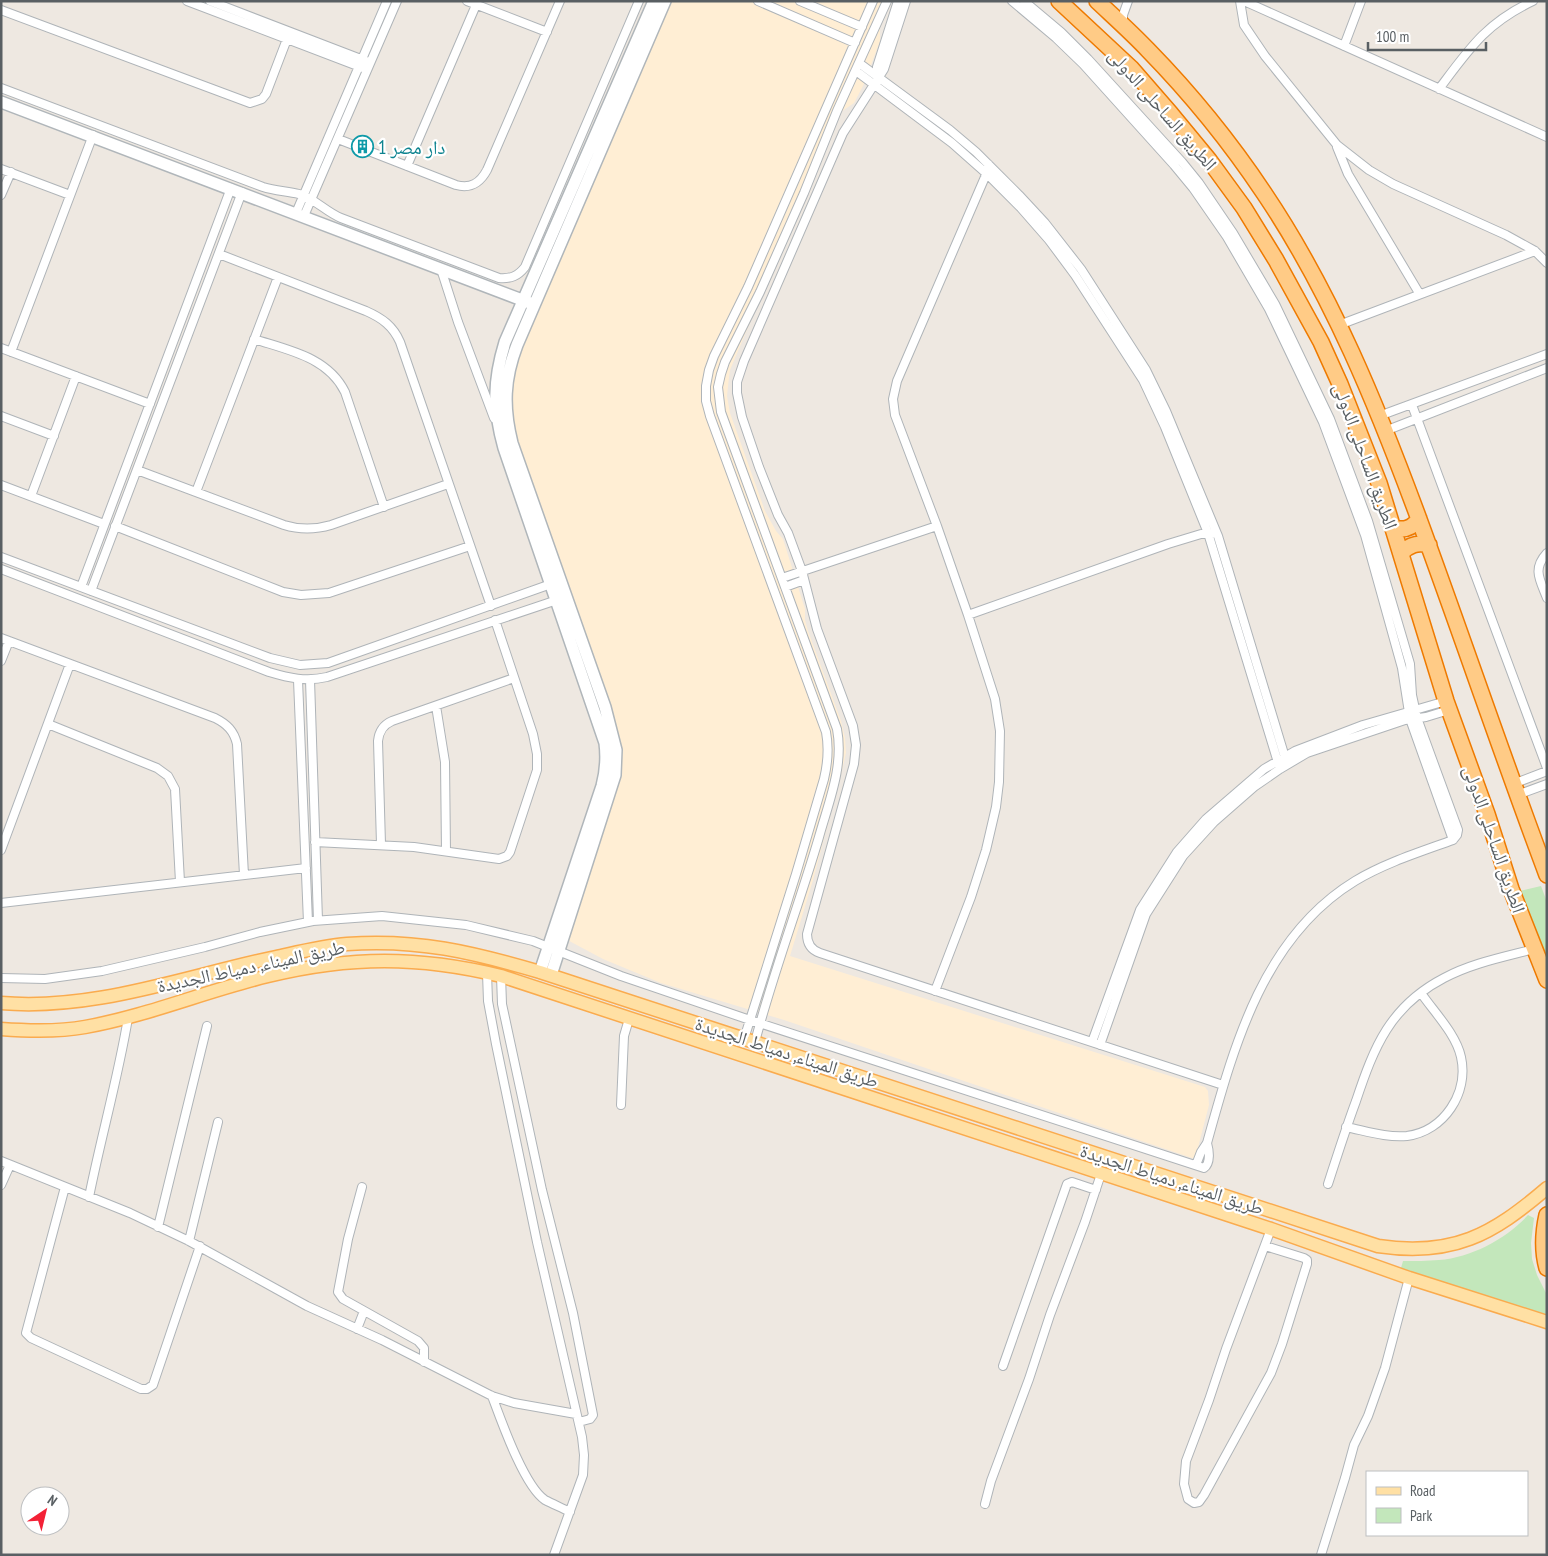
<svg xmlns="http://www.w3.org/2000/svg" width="1548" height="1556" viewBox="0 0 1548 1556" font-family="'PT Sans Narrow','Noto Naskh Arabic',sans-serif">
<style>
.commercial{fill:#ffeed4}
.green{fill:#c3e7bb}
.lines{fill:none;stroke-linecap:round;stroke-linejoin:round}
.street-casing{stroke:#afb4b8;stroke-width:10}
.secondary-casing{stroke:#b0b6ba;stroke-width:14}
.primary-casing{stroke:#faab4e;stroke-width:15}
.highway-casing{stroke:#ee7a00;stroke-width:18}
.street{stroke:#fff;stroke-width:8}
.secondary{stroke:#fff;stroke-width:11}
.primary{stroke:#ffe0a4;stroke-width:12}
.highway{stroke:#ffcb86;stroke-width:15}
.labels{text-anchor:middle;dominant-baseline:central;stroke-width:4.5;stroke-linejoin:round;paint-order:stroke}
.street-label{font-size:19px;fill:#595f63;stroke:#fff}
.culture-label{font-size:19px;fill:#0d838f;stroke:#fff;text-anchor:start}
</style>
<rect width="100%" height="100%" fill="#eee8e1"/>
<path class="commercial" d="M658 1H891L880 28V41L863 86 854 103 838 114 730 370 729 377 727 396 730 413 765 511 776 531 783 539 805 609V620L808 631 841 721 845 738 846 753 842 771 813 880 790 956 1205 1087 1208 1091 1209 1105 1195 1159 784 1020 661 983 603 959 558 935 610 774 501 421 500 401 505 362 513 341Z"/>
<path class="green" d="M1541 886 1547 902V957L1520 891Z
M1528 1215 1534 1218 1531 1243 1532 1259 1537 1275 1547 1295V1317L1401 1268 1403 1261C1415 1261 1427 1261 1439 1260 1472 1257 1506 1239 1528 1215Z"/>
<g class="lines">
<defs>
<path id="street" d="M187 1 363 68
M210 1 366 61
M467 1 547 32
M758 1 855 43
M800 1 862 27
M906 1 884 69 843 133 744 361 737 382V393L742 417 759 467 778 515 788 533 802 571 817 629 853 726 856 745 854 764 807 934C807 944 811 950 820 953L1223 1085
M1012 1 1056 38 1083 64 1174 165 1193 188 1227 237 1269 309 1323 422 1365 535 1402 668 1410 719 1453 840
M1024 1 1061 32 1088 59 1182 162 1199 183 1233 233 1275 304 1330 419 1368 521 1410 664 1412 695 1417 718 1458 830 1457 835 1453 840C1420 852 1385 863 1355 881 1263 937 1234 1046 1207 1143L1201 1152 1196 1165
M1240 1 1244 25 1265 56 1337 145 1369 170 1393 184 1506 235 1535 251 1547 263
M1244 1 1547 137
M1 10 250 103 262 99 266 94 287 39
M1123 24V15L1128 1
M1344 46 1361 1
M859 63 950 130 976 152 1019 195 1045 223 1081 269 1146 370 1166 411 1218 536 1287 764
M856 71 952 143 987 174 1021 208 1049 240 1075 275 1143 380 1165 427 1208 533 1280 769
M878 77 877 67 898 1
M1 88 263 187C275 191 287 191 299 194 314 198 326 212 341 218L499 278C511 279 518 276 525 267L639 1
M1439 89C1469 49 1486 23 1533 1
M338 139 456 185C471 189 480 183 487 170L560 1
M1337 147 1348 174 1419 293
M407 166 476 5
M1 169 70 195
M1 195 11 172
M296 213 387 1
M304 216 397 1
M219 254 366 311C382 318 393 326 400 342L491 606
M441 269 458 322 494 418
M1339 325 1535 251
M254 339C288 350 328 357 345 392L384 507
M1 348 150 404
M11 352 93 135
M1412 405 1547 768
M1 416 54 436
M1379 416 1547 354
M1385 431 1547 368
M137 470 284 525C300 530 314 530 331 525L448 484
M1 485 104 524
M196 492 278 277
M31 496 76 376
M115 526 283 592 301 595 329 593 470 546
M1547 553C1532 569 1540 580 1547 598
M1 557 270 658 300 665 328 663 551 584
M1 569 269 672C289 678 306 682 327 677L557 600
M782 578 937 526
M81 587 231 188
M785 587 804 580
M91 591 242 192
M968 615 1168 544 1201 534H1212
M1 638 215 718C227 724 234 731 237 744L244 875
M1 661 9 641
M298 680 308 922
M310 680 318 920
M436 706 445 762 446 851
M48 724 157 768 168 776 175 789 180 882
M1513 784 1547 771
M1517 795 1547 784
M315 842 414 847 499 859 507 856 510 852 537 770V754L533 734 495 620
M381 844 378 741C379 731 383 725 392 721L514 678
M1 850 70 664
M1 903 306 868
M487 973 488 1001 496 1044 537 1242 582 1437 584 1455 583 1475 554 1555
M501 976 502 1004 542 1190 573 1313 593 1415 590 1419 579 1422
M1 978 45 979 102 971 205 947 260 932 313 921 382 916 466 925 533 941 621 976 750 1020 1204 1168C1211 1163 1209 1150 1207 1143
M935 991 971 897 986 850 996 807 999 782 1000 731 995 699 968 615 937 526 895 415 893 399 897 381 985 177 988 164
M744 1039 796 874 824 779C828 762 829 748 826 732L710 416 706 401V386L709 370 714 356 748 287 873 1
M755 1042C773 973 799 905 819 837 829 801 844 766 837 729L721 412 718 387 721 374 725 362 760 292 804 193 837 111 887 1
M1092 1042 1140 910 1177 852 1206 819 1264 769 1295 751 1363 725 1446 701
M1100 1045 1146 914 1183 856 1214 822 1254 787 1280 769 1307 753 1405 720 1426 717 1449 710
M621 1105 624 1036 629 1019
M1346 1127C1366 1131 1387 1138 1407 1136 1444 1131 1469 1093 1461 1057 1456 1034 1434 1012 1421 993
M1 1161 130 1213 189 1241 307 1306 382 1340 492 1396 514 1403 576 1414
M1328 1184C1337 1156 1346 1128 1356 1101 1374 1047 1390 1006 1444 978 1472 963 1504 957 1534 949
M1 1185 10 1165
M65 1187 26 1333 31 1338 141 1389H147L153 1385 200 1246
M362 1187 348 1239 338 1292 343 1299 418 1341 424 1348V1362
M89 1197C101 1137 118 1078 128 1018
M158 1227 207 1026
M189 1241 218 1122
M1265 1246 1304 1258 1307 1260V1264L1282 1344 1271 1373 1204 1495 1199 1502 1194 1503 1188 1499 1184 1484 1186 1461 1209 1400 1226 1349 1271 1229
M357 1329 364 1311
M1003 1366 1067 1184 1072 1182 1096 1190
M492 1396C501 1420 524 1486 545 1500 553 1504 562 1508 570 1512
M985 1504 991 1481 1029 1379 1050 1315 1085 1222 1101 1174
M1321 1555 1345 1478 1354 1445 1368 1416 1385 1368 1409 1278"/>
<path id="secondary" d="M1 102 530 303
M540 972 602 786C606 771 607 759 605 743L504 448C493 409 493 381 505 342L654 1
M551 975 615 775 616 750 605 707 512 443C503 407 504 379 517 345L665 1"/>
<path id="primary" d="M1 1003C95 1011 185 976 276 957 299 952 323 946 347 944 418 939 472 952 540 972L1378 1246C1453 1257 1492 1235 1547 1188
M1 1029C29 1031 58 1032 85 1027 147 1016 206 991 268 976 350 956 419 956 501 976L1271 1229 1409 1278 1547 1322"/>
<path id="highway" d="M1059 1 1131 68 1171 114 1209 160 1244 208 1276 260 1321 342 1340 384 1379 483 1446 701 1487 814 1511 889 1547 980
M1097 1C1114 17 1132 33 1148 50 1191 94 1230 142 1264 193 1332 294 1378 408 1420 522 1463 639 1503 758 1547 875
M1394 528C1405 531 1412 528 1419 519
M1401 553C1409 545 1417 542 1429 545
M1547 1215C1543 1233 1542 1250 1547 1268"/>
</defs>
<use href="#street" class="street-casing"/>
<use href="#secondary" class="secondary-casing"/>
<use href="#primary" class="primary-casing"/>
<use href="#highway" class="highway-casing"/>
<use href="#street" class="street"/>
<use href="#secondary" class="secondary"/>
<use href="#primary" class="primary"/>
<use href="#highway" class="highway"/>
</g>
<defs>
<symbol id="building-ring" viewBox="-11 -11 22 22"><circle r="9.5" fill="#fff" stroke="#0f9aa8" stroke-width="1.5"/><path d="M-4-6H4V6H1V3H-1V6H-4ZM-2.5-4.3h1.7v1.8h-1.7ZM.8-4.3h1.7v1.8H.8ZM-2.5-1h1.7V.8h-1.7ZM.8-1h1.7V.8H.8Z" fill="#0f9aa8"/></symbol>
</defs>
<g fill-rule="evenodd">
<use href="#building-ring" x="350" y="134" width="25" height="25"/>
</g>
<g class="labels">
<g class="street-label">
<text transform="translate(1163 109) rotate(49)">الطريق الساحلى الدولى</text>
<text transform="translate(1366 456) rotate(70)">الطريق الساحلى الدولى</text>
<text transform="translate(1495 839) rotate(71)">الطريق الساحلى الدولى</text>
<text transform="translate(251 966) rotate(-12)">طريق الميناء, دمياط الجديدة</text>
<text transform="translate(787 1052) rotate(18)">طريق الميناء, دمياط الجديدة</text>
<text transform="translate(1172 1179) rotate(18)">طريق الميناء, دمياط الجديدة</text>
</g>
<g class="culture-label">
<text x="378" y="147">دار مصر 1</text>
</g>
</g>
<rect width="1548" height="1556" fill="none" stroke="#595f63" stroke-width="5"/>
<rect x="1366" y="1471" width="162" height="65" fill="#ffffff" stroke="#bdbfc1"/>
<rect x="1376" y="1487" width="25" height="8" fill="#ffe0a4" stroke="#bdbfc1"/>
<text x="1410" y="1496" font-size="15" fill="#595f63">Road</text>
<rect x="1376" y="1508" width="25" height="15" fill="#c3e7bb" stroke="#bdbfc1"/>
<text x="1410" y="1521" font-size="15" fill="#595f63">Park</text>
<g transform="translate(45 1511) rotate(35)"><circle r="24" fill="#ffffff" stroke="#bdbfc1"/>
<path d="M0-4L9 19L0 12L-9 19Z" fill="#f32136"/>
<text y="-8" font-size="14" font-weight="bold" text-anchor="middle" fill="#595f63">N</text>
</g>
<path d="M1368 42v8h118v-8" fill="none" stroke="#595f63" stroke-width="2.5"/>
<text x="1376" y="42" font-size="15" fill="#595f63" stroke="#ffffff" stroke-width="4" paint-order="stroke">100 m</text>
</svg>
